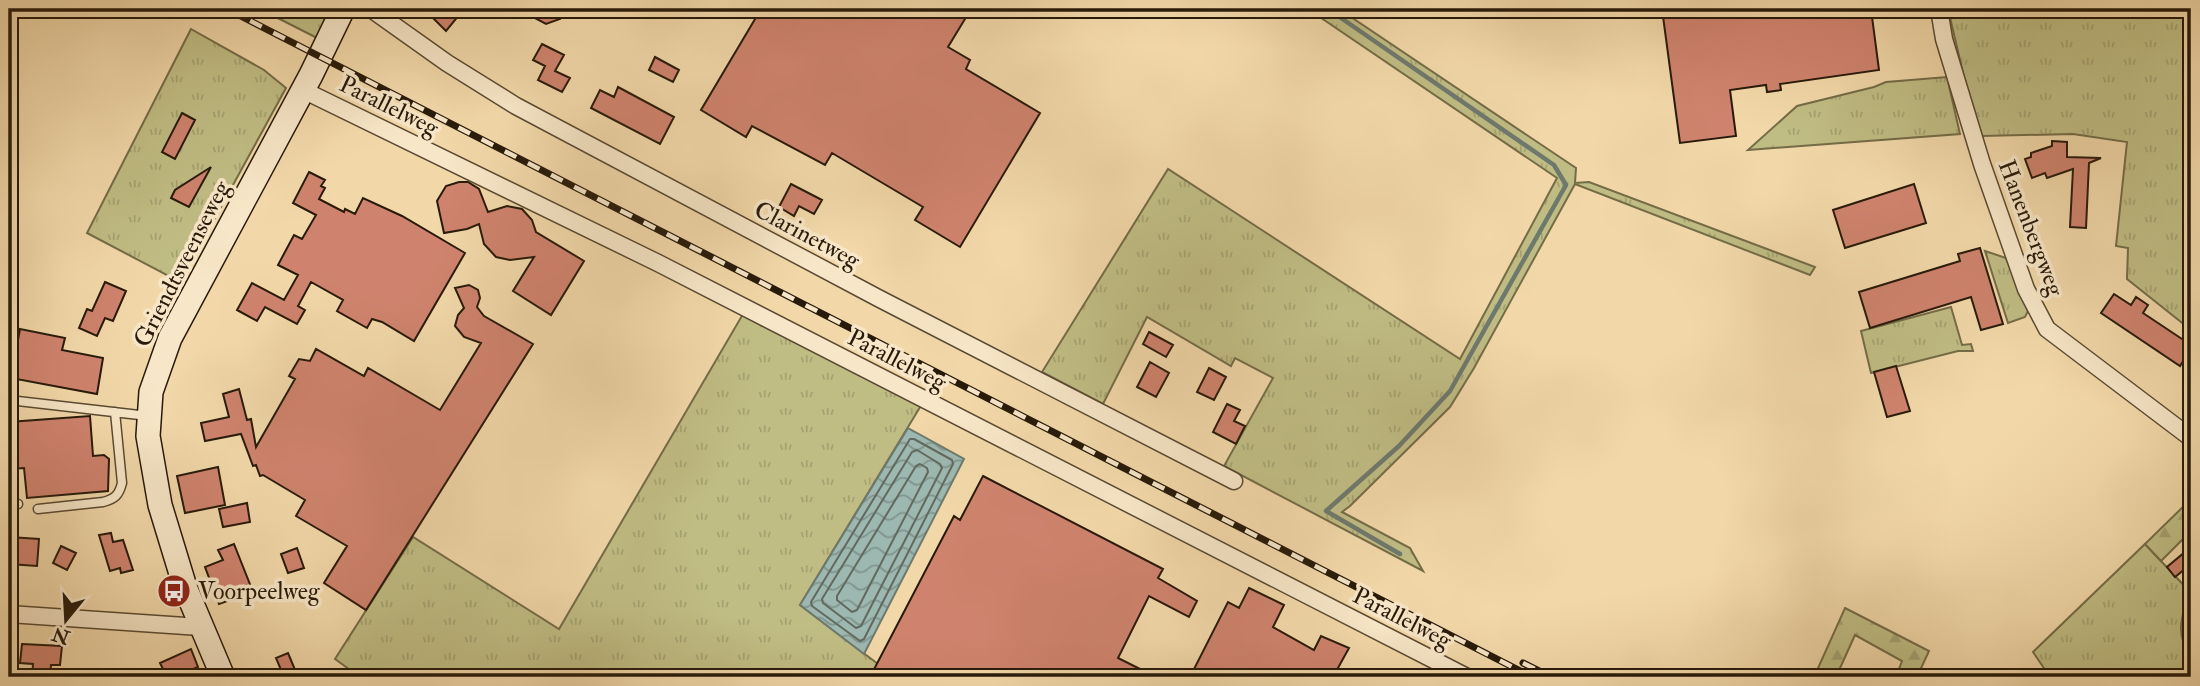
<svg xmlns="http://www.w3.org/2000/svg" width="2200" height="686" viewBox="0 0 2200 686" font-family="'IM FELL Double Pica',serif">
<style>
.grass{fill:url(#grass-tufts);stroke:#746c47;stroke-width:2}
.forest{fill:url(#forest-firs);stroke:#746c47;stroke-width:2}
.water{fill:url(#water-waves);stroke:#6e796e;stroke-width:2}
.lines{fill:none;stroke-linecap:round;stroke-linejoin:round}
.shore{stroke:#62695e;stroke-width:2}
.stream{stroke:#6e796e;stroke-width:4.5}
.building{fill:#cf836e;stroke:#281a0a;stroke-width:2}
.lane-casing{stroke:#5a4a32;stroke-width:11}
.street-casing{stroke:#5a4a32;stroke-width:19}
.secondary-casing{stroke:#281a0a;stroke-width:26}
.lane{stroke:#f7e6c7;stroke-width:8}
.street{stroke:#f7e6c7;stroke-width:16}
.secondary{stroke:#f7e6c7;stroke-width:23}
.rail-casing{stroke:#281a0a;stroke-width:7}
.rail{stroke:#f7e6c7;stroke-width:4.5;stroke-dasharray:13;stroke-linecap:butt}
.labels{text-anchor:middle;dominant-baseline:central;stroke-width:7;stroke-linejoin:round;paint-order:stroke}
.street-label{font-size:24px;fill:#281a0a;stroke:#f7e6c7}
.poi-label{font-size:24px;fill:#281a0a;stroke:#f7e6c7;text-anchor:start}
</style>
<defs>
<pattern id="grass-tufts" width="24" height="20" patternUnits="userSpaceOnUse" patternTransform="scale(1.75)"><rect width="24" height="20" fill="#c0bd84"/><path d="M3 7l-1-3M5 7V3M7 7l1-3M15 17l-1-3M17 17v-4M19 17l1-3" fill="none" stroke="#a5a271"/></pattern>
<pattern id="forest-firs" width="22" height="20" patternUnits="userSpaceOnUse" patternTransform="scale(1.75)"><rect width="22" height="20" fill="#c0bd84"/><path d="M5 1l3.5 6h-7zM16 11l3.5 6h-7z" fill="#a5a271"/></pattern>
<pattern id="water-waves" width="16" height="10" patternUnits="userSpaceOnUse" patternTransform="scale(1.75)"><rect width="16" height="10" fill="#9db8b1"/><path d="M0 5q4-4 8 0t8 0" fill="none" stroke="#80958e"/></pattern>
</defs>
<rect width="100%" height="100%" fill="#f2d8a9"/>
<filter id="stains"><feTurbulence type="fractalNoise" baseFrequency=".00286" numOctaves="4"/><feColorMatrix values="0 0 0 0 .2 0 0 0 0 .09 0 0 0 0 .02 0 0 0 .5 -.17"/></filter>
<radialGradient id="worn" r=".72"><stop offset=".6" stop-color="#630" stop-opacity="0"/><stop offset="1" stop-color="#630" stop-opacity=".3"/></radialGradient>
<path class="grass" d="M260 9H331L321 40Z
M1308 9H1339L1576 168 1575 183 1589 182 1815 267 1810 275 1575 184 1474 368 1450 407 1350 506 1342 512 1410 548 1423 571 1224 466 1273 378 1235 358 1231 366 1147 317 1103 404 1042 372 1168 169 1460 359 1557 178Z
M1948 9H2191V330L2127 279 2128 248 2116 246 2127 142 2073 134 1982 136 1964 77Z
M191 29 264 70 286 88 180 282 87 233Z
M1947 77 1960 134 1748 150 1797 106 1874 87 1886 82Z
M1985 251 2006 258 2028 311 2025 317 2008 323Z
M1951 307 1962 345 1971 344 1973 351H1958L1871 373 1861 331Z
M743 314 922 404 800 605 878 664 873 673 878 677H360L335 659 413 537 559 629Z
M2145 544 2191 593C2182 611 2174 637 2191 653V677H2050L2033 652Z"/>
<path class="forest" d="M2191 499V531L2161 561 2145 544Z
M1845 608 1929 651 1917 677H1896L1902 661 1855 635 1836 677H1814Z"/>
<path class="water" d="M908 428 964 459 864 654 800 605Z"/>
<g class="lines">
<path class="shore" d="M910 439H914L952 460 953 464 864 639 860 641 812 606 811 602Z
M917 450 940 464 942 468 861 626 856 628 823 603 822 599 912 452Z
M920 464 927 468 928 472 857 610 852 612 837 600V596L916 466Z"/>
<path class="stream" d="M1328 9 1554 165 1566 185 1450 391 1399 446 1326 511 1400 554"/>
</g>
<path class="building" d="M424 9H464L446 31Z
M518 9H557L560 19 546 24Z
M761 9H971L948 47 970 60 966 69 1040 113 960 247 915 220 923 207 832 153 825 165 752 126 746 137 701 110Z
M1662 9H1871L1879 70 1780 84 1781 90 1767 92 1766 85 1730 90 1736 136 1680 143Z
M542 44 564 55 555 71 570 78 562 92 538 80 545 66 533 60Z
M655 57 679 70 673 82 649 70Z
M618 87 674 117 660 144 591 108 600 90 614 97Z
M182 113 195 120 175 159 162 152Z
M2052 141 2067 142V157L2101 158 2089 163 2086 228 2070 227 2073 169 2047 178 2045 173 2032 178 2025 159 2031 157V153L2052 146Z
M211 167 189 207 171 198 175 190Z
M309 172 325 180 321 186 325 188 319 199 344 212 345 209 355 214 363 198 402 216 465 253 414 341 382 322 372 319 367 328 337 311 343 300 311 282 298 306 305 310 297 324 265 307 257 321 237 310 252 283 284 300 298 275 278 265 294 235 302 239 316 215 293 203Z
M459 182H468L479 189 488 212 507 206 522 209 532 220 536 232 584 261 551 315 513 291 534 257 510 260 496 257 484 244 479 224 467 229 444 233 437 201 446 186Z
M791 184 822 200 814 214 799 206 794 216 779 207Z
M1914 184 1926 223 1845 248 1833 210Z
M1980 248 2003 324 1981 330 1971 297 1870 328 1859 292 1960 261 1958 254Z
M105 282 126 291 113 321 105 318 97 336 79 328 87 309 92 311Z
M469 285 478 290 480 298 477 307 484 316 533 344 366 610 324 583 347 546 296 516 305 500 263 475 260 476 256 465 253 466 241 434 205 441 201 423 229 417 223 394 239 389 247 420 251 419 256 447 295 379 289 376 299 359 310 361 316 349 364 376 368 368 440 410 481 343 464 337 455 326 458 315 464 308 455 288Z
M2114 294 2131 305 2136 297 2148 305 2143 313 2191 345V349L2180 366 2101 313Z
M20 329 65 338 62 350 103 358 97 394 11 378Z
M1149 332 1173 345 1166 357 1143 344Z
M1150 362 1169 373 1156 397 1137 387Z
M1896 366 1910 411 1887 417 1874 372Z
M1209 368 1226 377 1214 400 1197 392Z
M1227 404 1240 410 1234 421 1245 426 1236 444 1213 432Z
M90 416 93 456 104 455 109 459 108 491 27 498 24 468 9 469V422Z
M218 467 225 505 185 513 177 476Z
M983 476 1163 569 1158 578 1197 601 1189 617 1149 596 1118 658 1156 677H870L954 516 960 520Z
M247 503 250 522 223 527 219 509Z
M111 533 113 542 123 540 133 570 121 573 120 568 110 571 99 535Z
M9 537 39 539 37 566 9 564Z
M234 544 253 592 219 604 205 567 223 560 218 550Z
M61 546 76 553 67 570 53 563Z
M2191 547V564L2175 577 2167 567Z
M297 548 304 568 288 573 281 554Z
M1249 588 1284 605 1273 627 1314 650 1321 636 1349 648 1333 677H1190L1228 602 1239 608Z
M22 644 62 646 60 665H51L50 677H32L33 664 20 663Z
M191 649 198 667 182 674 167 677 160 663Z
M288 653 298 677H284L276 658Z"/>
<g class="lines">
<defs>
<path id="lane" d="M9 400 148 416
M9 504H18
M38 509 103 502C115 499 119 495 122 483L115 412"/>
<path id="street" d="M371 9 447 63 516 106 880 299 1234 481
M1939 9 1944 39 1982 164 2026 289 2047 329 2191 438
M303 90 658 263 1467 677
M9 614 200 627"/>
<path id="secondary" d="M223 677 185 587 160 505 148 436 151 392 170 338 311 75 343 9"/>
</defs>
<use href="#lane" class="lane-casing"/>
<use href="#street" class="street-casing"/>
<use href="#secondary" class="secondary-casing"/>
<use href="#lane" class="lane"/>
<use href="#street" class="street"/>
<use href="#secondary" class="secondary"/>
<defs>
<path id="rail" d="M227 9 1532 677
M1523 663 1551 677"/>
</defs>
<use href="#rail" class="rail-casing"/>
<use href="#rail" class="rail"/>
</g>
<defs>
<symbol id="bus-disc" viewBox="-11 -11 22 22"><circle r="9.5" fill="#8f2418" stroke="#f7e6c7"/><path d="M-5-6H5V4H4V6H2V4H-2V6H-4V4H-5ZM-3.5-4V0h7V-4ZM-3.5 1.2v1.5H-2V1.2ZM2 1.2v1.5H3.5V1.2Z" fill="#fff"/></symbol>
</defs>
<g fill-rule="evenodd">
<use href="#bus-disc" x="155" y="572" width="38" height="38"/>
</g>
<g class="labels">
<g class="street-label">
<text transform="translate(389 106) rotate(26)">Parallelweg</text>
<text transform="translate(2031 228) rotate(69)">Hanenbergweg</text>
<text transform="translate(807 235) rotate(28)">Clarinetweg</text>
<text transform="translate(182 264) rotate(-63)">Griendtsveenseweg</text>
<text transform="translate(897 360) rotate(27)">Parallelweg</text>
<text transform="translate(1402 618) rotate(27)">Parallelweg</text>
</g>
<g class="poi-label">
<text x="198" y="591">Voorpeelweg</text>
</g>
</g>
<rect width="2200" height="686" fill="none" stroke="#f2d8a9" stroke-width="35"/>
<rect x="10" y="10" width="2179" height="665" fill="none" stroke="#281a0a" stroke-width="3.5"/>
<rect x="18" y="18" width="2165" height="651" fill="none" stroke="#281a0a" stroke-width="2"/>
<g transform="translate(66 620) rotate(198)" stroke="#f7e6c7" stroke-width="5" paint-order="stroke">
<path d="M0-5L12 26L0 18L-12 26Z" fill="#281a0a"/>
<text y="-10" font-size="19" font-weight="bold" text-anchor="middle" fill="#281a0a">N</text>
</g>
<rect width="100%" height="100%" filter="url(#stains)"/>
<rect width="100%" height="100%" fill="url(#worn)"/>
</svg>
